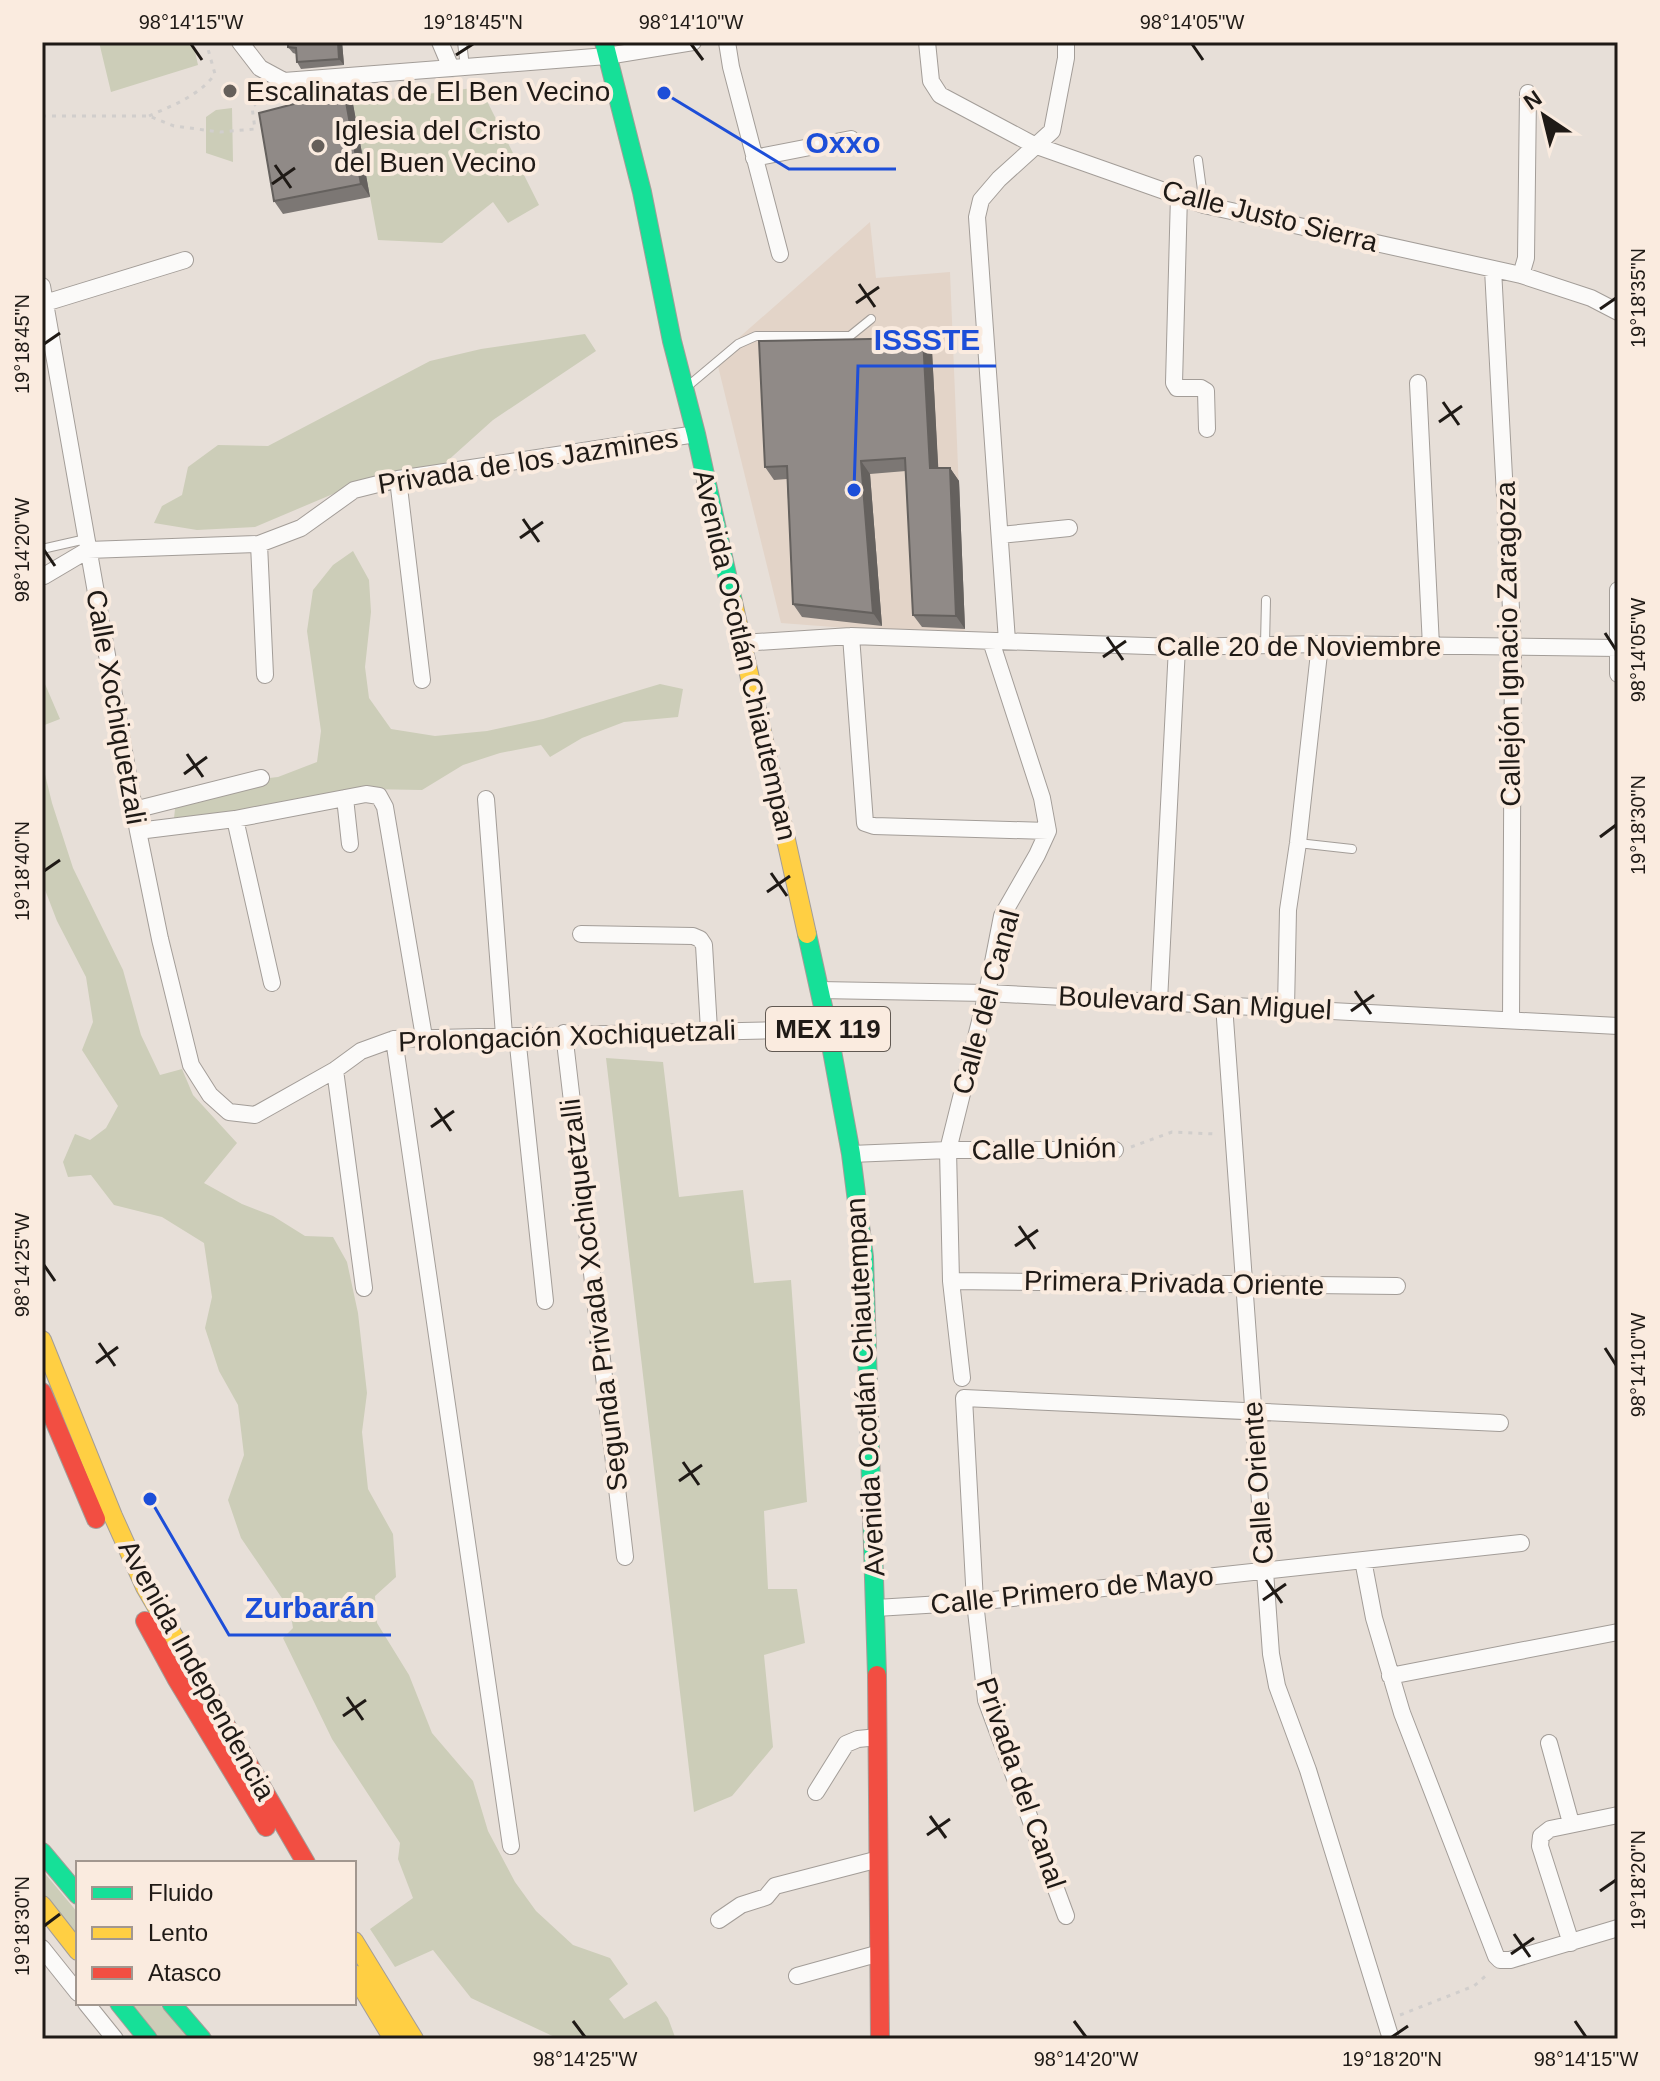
<svg xmlns="http://www.w3.org/2000/svg" width="1660" height="2081" viewBox="0 0 1660 2081" font-family="Arial,sans-serif">
<style>
.built{fill:#e3d4c8}
.green{fill:#cccdb8}
.lines{fill:none;stroke-linecap:round;stroke-linejoin:round}
.lane-casing{stroke:#a39d98;stroke-width:10}
.street-casing{stroke:#a39d98;stroke-width:18}
.fast-casing{stroke:#a39d98;stroke-width:20}
.slow-casing{stroke:#a39d98;stroke-width:20}
.jam-casing{stroke:#a39d98;stroke-width:20}
.path{stroke:#d1cecc;stroke-width:3;stroke-dasharray:4 6;stroke-linecap:butt}
.lane{stroke:#fbfaf9;stroke-width:8}
.street{stroke:#fbfaf9;stroke-width:16}
.fast{stroke:#16e098;stroke-width:18}
.slow{stroke:#ffcf43;stroke-width:18}
.jam{stroke:#f24e42;stroke-width:18}
.wall{fill:#7c7774}
.shaded-wall{fill:#65615e}
.building{fill:#908a87;stroke:#65615e;stroke-width:2}
.ticks{fill:none;stroke:#1f1a16;stroke-width:3}
.poi-dot{fill:#655f5a;stroke:#faebdf;stroke-width:3}
.labels{text-anchor:middle;dominant-baseline:central;stroke-width:8;stroke-linejoin:round;paint-order:stroke}
.shield{fill:#faebdf;stroke:#615952;stroke-width:2}
.shield-label{font-size:26px;font-weight:bold;fill:#1f1a16}
.poi-label{font-size:28px;fill:#1f1a16;stroke:#faebdf;text-anchor:start}
.street-label{font-size:28px;fill:#1f1a16;stroke:#faebdf}
.leader{fill:none;stroke:#1d4ed8;stroke-width:3}
.callout-dot{fill:#1d4ed8;stroke:#faebdf;stroke-width:3}
.callout-label{font-size:30px;text-anchor:middle;font-weight:bold;fill:#1d4ed8;stroke:#faebdf;stroke-width:8;stroke-linejoin:round;paint-order:stroke}
.neatline{fill:none;stroke:#1f1a16;stroke-width:3}
.ticks-label{font-size:20px;text-anchor:middle;fill:#1f1a16}
</style>
<rect width="100%" height="100%" fill="#e7dfd8"/>
<path class="built" d="M870 222 876 278 950 272 965 637 781 623 716 358Z"/>
<path class="green" d="M99 42H193L198 65 111 92Z
M480 87 539 205 508 223 493 202 442 243 378 240 353 104Z
M232 108 233 162 206 153V117L216 110Z
M585 334 596 351 493 420 444 464 366 480 255 527 197 530 154 523 162 506 182 495 188 467 218 445 268 446 430 361 481 349Z
M353 551 369 580 371 612 365 667 369 698 391 729 435 736 487 731 543 719 660 684 683 689 678 717 624 722 582 738 550 757 541 745 500 753 463 765 422 790 366 789 195 821 174 818 176 801 202 786 278 777 317 762 321 731 307 631 313 590 333 565Z
M42 677 60 719 42 726Z
M42 762 52 803 73 868 123 970 141 1035 160 1075 182 1069 193 1095 237 1143 204 1183 242 1204 273 1216 305 1236 333 1237 347 1262 358 1313 367 1393 362 1432 368 1489 393 1534 396 1577 375 1596 377 1623 409 1675 432 1733 473 1781 488 1831 515 1882 536 1911 573 1945 610 1958 628 1984 609 1999 624 2019 656 2001 668 2018 675 2037 700 2039H559L471 1998 433 1950 395 1967 370 1929 413 1898 398 1859 400 1843 332 1739 283 1638 293 1628 290 1610 241 1538 228 1500 244 1455 238 1405 219 1371 205 1328 212 1297 204 1243 162 1217 114 1205 91 1175 68 1177 63 1162 75 1134 90 1140 106 1128 118 1106 82 1050 93 1022 86 977 57 921 42 882Z
M606 1058 663 1062 679 1197 743 1190 754 1283 791 1280 807 1502 764 1511 768 1589H797L805 1643 764 1655 773 1747 732 1796 694 1812Z
M42 1870 78 1913V1942L42 1897Z
M127 2003H158L190 2039H157Z"/>
<g class="lines">
<defs>
<path id="lane" d="M462 42 465 67
M1198 160 1204 205
M688 386 738 344 756 336H850L871 319
M42 549 86 539
M1265 644 1266 600
M1298 843 1352 849"/>
<path id="street" d="M240 42 260 68 284 81 607 56 693 42
M440 42 451 68
M727 42 731 67 780 254
M927 42 931 81 940 95 1034 145 1204 205 1521 275 1591 298 1618 312
M754 158 851 139
M1179 195 1174 383 1177 388H1201L1206 391 1207 429
M1493 269 1513 647 1511 1020
M1521 275 1526 258 1528 93
M42 286 138 831 160 939 191 1065 210 1095 229 1112 255 1115 335 1070 361 1051 394 1039 828 1029
M45 303 185 260
M1418 383 1431 646
M398 479 422 680
M1000 535 1069 528
M259 544 265 675
M44 576 88 550 259 544 301 528 354 490 398 479 696 434
M1618 590V674
M851 636 865 823 874 826 1048 831
M1007 641 977 217 981 200 999 179 1052 131 1066 58V42
M741 643 851 636 1177 647 1320 644 1618 648
M345 798 350 844
M486 799 504 1035
M134 810 261 778
M235 819 272 983
M138 831 235 819 366 794 379 796 385 807 424 1037
M581 934 693 936 700 939 704 945 709 1030
M819 990 987 993 1618 1026
M1159 1001 1177 647
M1224 1005 1271 1654 1277 1686 1308 1770 1391 2039
M1286 1008 1288 910 1298 843 1320 644
M564 1033 625 1557
M517 1036 545 1301
M394 1039 511 1846
M335 1070 364 1288
M851 1154 948 1150H1115
M951 1281 1397 1286
M962 1378 951 1281 948 1150 987 993 1002 916 1037 855 1048 831 1042 798 991 641
M1363 1560 1374 1618 1402 1713 1496 1956 1500 1960H1510L1618 1928
M876 1608 975 1602 1521 1543
M1390 1676 1618 1632
M1549 1743 1571 1823
M816 1792 846 1744 858 1739 878 1737
M1066 1916 986 1700 975 1602 964 1398 1500 1423
M719 1920 741 1905 766 1897 775 1886 879 1859
M1571 1943 1540 1846 1541 1836 1550 1829 1618 1815
M42 1948 78 1993
M797 1976 880 1953
M86 2003 115 2039"/>
<path id="fast" d="M604 42 642 192 672 341 696 434 733 602
M807 934 828 1029 851 1154 864 1257 877 1675
M42 1852 78 1895
M119 2003 148 2039
M171 2003 202 2039"/>
<path id="slow" d="M733 602 807 934
M42 1340 113 1516 145 1587 203 1686
M42 1905 78 1951
M354 1941 414 2039
M354 1974 393 2039"/>
<path id="jam" d="M42 1392 96 1519
M145 1621 176 1678 266 1827
M877 1675 880 2039
M203 1686 306 1863"/>
</defs>
<use href="#lane" class="lane-casing"/>
<use href="#street" class="street-casing"/>
<use href="#fast" class="fast-casing"/>
<use href="#slow" class="slow-casing"/>
<use href="#jam" class="jam-casing"/>
<path class="path" d="M42 116H149L174 126 220 132 255 129 252 107 269 93
M149 116C173 105 199 96 215 74L206 42
M1131 1147 1172 1132 1216 1134
M1400 2015 1474 1986 1489 1973"/>
<use href="#lane" class="lane"/>
<use href="#street" class="street"/>
<use href="#fast" class="fast"/>
<use href="#slow" class="slow"/>
<use href="#jam" class="jam"/>
</g>
<path class="wall" d="M288 42H342L344 65 301 69 297 62 296 54 293 53 288 47Z
M353 104 370 197 283 214 274 201Z
M932 351 938 468H950L959 481 965 629 922 627 913 615 906 471 870 474 882 626 802 617 793 604 787 479 774 480 765 467Z"/>
<path class="shaded-wall" d="M338 42H342L344 65 339 59Z
M344 91 353 104 370 197 361 184Z
M923 338 932 351 939 481 930 468Z
M861 461 870 474 882 626 873 613Z
M950 468 959 481 965 629 956 616Z"/>
<path class="building" d="M288 42H338L339 59 297 62 296 48 288 47Z
M344 91 361 184 274 201 259 113Z
M923 338 930 468H950L956 616 913 615 905 458 861 461 873 613 793 604 787 466 765 467 759 341Z"/>
<path class="ticks" d="M191 44 202 60M691 44 703 60M1192 44 1203 60M456 55 473 44M275 165 291 188M272 184 295 168M859 284 875 307M856 303 879 287M1600 309 1616 298M44 344 60 333M1443 402 1459 425M1439 422 1462 406M523 519 539 542M520 538 543 522M44 550 55 566M1605 633 1616 650M1107 637 1123 660M1103 657 1126 641M187 754 203 777M184 774 207 757M1600 837 1616 825M44 871 60 860M771 873 787 896M767 892 790 876M1355 991 1371 1014M1351 1011 1374 995M435 1108 451 1131M431 1127 454 1111M1019 1226 1035 1249M1015 1246 1038 1230M44 1265 55 1281M99 1343 115 1366M1605 1348 1616 1365M96 1363 118 1347M683 1462 699 1485M679 1481 702 1465M1266 1580 1282 1603M1263 1600 1286 1584M347 1697 363 1720M343 1716 366 1700M930 1816 946 1838M927 1835 950 1819M1600 1891 1616 1880M44 1926 60 1914M1514 1934 1530 1957M1511 1954 1534 1938M573 2021 585 2037M1074 2021 1086 2037M1575 2021 1586 2037M1392 2037 1408 2026"/>
<g class="poi-dot">
<circle cx="230" cy="91" r="8"/>
<circle cx="318" cy="146" r="8"/>
</g>
<g class="labels">
<rect class="shield" x="766" y="1007" width="124" height="44" rx="6"/>
<g class="shield-label">
<text x="828" y="1029">MEX 119</text>
</g>
<g class="poi-label">
<text x="246" y="91">Escalinatas de El Ben Vecino</text>
<text x="334" y="130">Iglesia del Cristo<tspan x="334" dy="32">del Buen Vecino</tspan></text>
</g>
<g class="street-label">
<text transform="translate(1270 216) rotate(14)">Calle Justo Sierra</text>
<text transform="translate(528 461) rotate(-9)">Privada de los Jazmines</text>
<text transform="translate(1508 644) rotate(-91)">Callejón Ignacio Zaragoza</text>
<text x="1299" y="646">Calle 20 de Noviembre</text>
<text transform="translate(745 655) rotate(77)">Avenida Ocotlán Chiautempan</text>
<text transform="translate(116 707) rotate(80)">Calle Xochiquetzali</text>
<text transform="translate(986 1002) rotate(-75)">Calle del Canal</text>
<text transform="translate(1195 1003) rotate(3)">Boulevard San Miguel</text>
<text transform="translate(567 1036) rotate(-2)">Prolongación Xochiquetzali</text>
<text transform="translate(1044 1149) rotate(-1)">Calle Unión</text>
<text transform="translate(1174 1283) rotate(1)">Primera Privada Oriente</text>
<text transform="translate(594 1295) rotate(-97)">Segunda Privada Xochiquetzalli</text>
<text transform="translate(865 1387) rotate(-93)">Avenida Ocotlán Chiautempan</text>
<text transform="translate(1258 1483) rotate(-94)">Calle Oriente</text>
<text transform="translate(1072 1590) rotate(-6)">Calle Primero de Mayo</text>
<text transform="translate(197 1670) rotate(61)">Avenida Independencia</text>
<text transform="translate(1021 1783) rotate(71)">Privada del Canal</text>
</g>
</g>
<path class="leader" d="M664 93L789 169H896M854 490L858 366H996M150 1499L229 1635H391"/>
<g class="callout-dot">
<circle cx="664" cy="93" r="8"/>
<circle cx="854" cy="490" r="8"/>
<circle cx="150" cy="1499" r="8"/>
</g>
<g class="callout-label">
<text x="843" y="153">Oxxo</text>
<text x="927" y="350">ISSSTE</text>
<text x="310" y="1618">Zurbarán</text>
</g>
<rect width="1660" height="2081" fill="none" stroke="#faebdf" stroke-width="88"/>
<rect x="76" y="1861" width="280" height="144" fill="#faebdf" stroke="#a2978f" stroke-width="2"/>
<rect x="92" y="1887" width="40" height="12" fill="#16e098" stroke="#a2978f" stroke-width="2"/>
<text x="148" y="1901" font-size="24" fill="#1f1a16">Fluido</text>
<rect x="92" y="1927" width="40" height="12" fill="#ffcf43" stroke="#a2978f" stroke-width="2"/>
<text x="148" y="1941" font-size="24" fill="#1f1a16">Lento</text>
<rect x="92" y="1967" width="40" height="12" fill="#f24e42" stroke="#a2978f" stroke-width="2"/>
<text x="148" y="1981" font-size="24" fill="#1f1a16">Atasco</text>
<g transform="translate(1544 116) rotate(325)" stroke="#faebdf" stroke-width="6" paint-order="stroke">
<path d="M0-6L14 30L0 20L-14 30Z" fill="#1f1a16"/>
<text y="-12" font-size="22" font-weight="bold" text-anchor="middle" fill="#1f1a16">N</text>
</g>
<rect x="44" y="44" width="1572" height="1993" class="neatline"/>
<g class="ticks-label">
<text x="191" y="29">98°14'15"W</text>
<text x="473" y="29">19°18'45"N</text>
<text x="691" y="29">98°14'10"W</text>
<text x="1192" y="29">98°14'05"W</text>
<text transform="translate(1638 298) rotate(-90)" y="7">19°18'35"N</text>
<text transform="translate(22 344) rotate(-90)" y="7">19°18'45"N</text>
<text transform="translate(22 550) rotate(-90)" y="7">98°14'20"W</text>
<text transform="translate(1638 650) rotate(-90)" y="7">98°14'05"W</text>
<text transform="translate(1638 825) rotate(-90)" y="7">19°18'30"N</text>
<text transform="translate(22 871) rotate(-90)" y="7">19°18'40"N</text>
<text transform="translate(22 1265) rotate(-90)" y="7">98°14'25"W</text>
<text transform="translate(1638 1365) rotate(-90)" y="7">98°14'10"W</text>
<text transform="translate(1638 1880) rotate(-90)" y="7">19°18'20"N</text>
<text transform="translate(22 1926) rotate(-90)" y="7">19°18'30"N</text>
<text x="585" y="2066">98°14'25"W</text>
<text x="1086" y="2066">98°14'20"W</text>
<text x="1392" y="2066">19°18'20"N</text>
<text x="1586" y="2066">98°14'15"W</text>
</g>
</svg>
